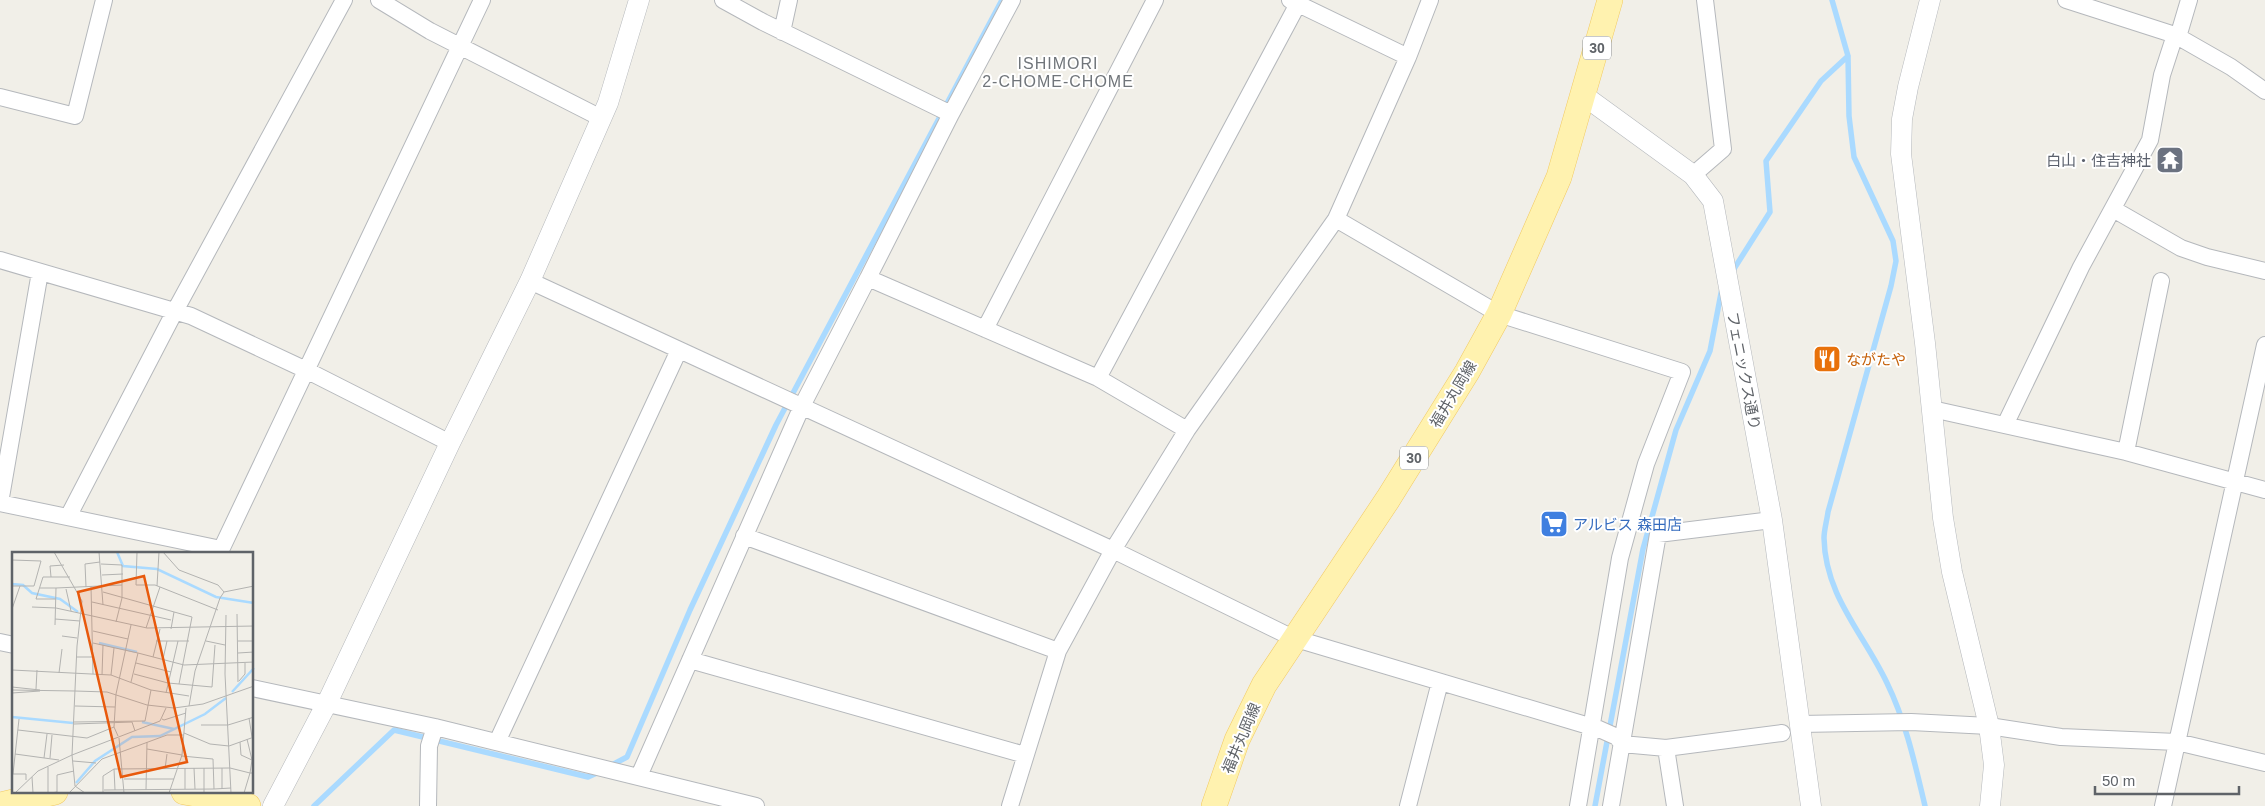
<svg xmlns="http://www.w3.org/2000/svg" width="2265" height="806" viewBox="0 0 2265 806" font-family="Arial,'Noto Sans JP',sans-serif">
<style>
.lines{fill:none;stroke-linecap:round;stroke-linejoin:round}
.stream{stroke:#aadaff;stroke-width:5.5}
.minor-casing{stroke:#b5b8bc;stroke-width:18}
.tertiary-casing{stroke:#b5b8bc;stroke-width:21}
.primary-casing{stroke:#f2c960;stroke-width:26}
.minor{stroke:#fff;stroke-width:16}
.tertiary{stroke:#fff;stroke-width:20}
.primary{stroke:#fff2af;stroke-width:25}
.labels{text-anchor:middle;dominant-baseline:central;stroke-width:4;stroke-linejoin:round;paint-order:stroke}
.shield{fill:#fff;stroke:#8f9295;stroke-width:1}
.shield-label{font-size:14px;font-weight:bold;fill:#5f6368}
.worship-label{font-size:15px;fill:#5b616d;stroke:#fff;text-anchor:end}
.food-label{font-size:15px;fill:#c56008;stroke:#fff;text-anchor:start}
.street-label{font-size:15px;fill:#5f6368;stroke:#fff}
.shop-label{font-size:15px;fill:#366cbe;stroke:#fff;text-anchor:start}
.neighbourhood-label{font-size:16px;letter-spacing:1px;fill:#70757a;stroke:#fff}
.inset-river{fill:none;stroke:#aadaff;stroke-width:2.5}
.inset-road{fill:none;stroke:#b3b3b1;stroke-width:1}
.view{fill:#e8590c;fill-opacity:0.15;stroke:#e8590c;stroke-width:2.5}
.inset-edge{fill:none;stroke:#5f6368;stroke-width:2.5}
</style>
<rect width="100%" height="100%" fill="#f1efe8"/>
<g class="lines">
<path class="stream" d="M1832 0 1848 56 1849 116 1854 157 1893 241 1896 261 1891 286 1828 512C1827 520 1824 530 1824 538 1825 596 1864 634 1887 683 1906 722 1915 764 1925 806
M1732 272 1770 212 1766 161 1821 81 1848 56
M610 766 627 757 690 610 776 425 1002 0
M314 806 394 730 588 777 599 772
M1595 806 1643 549 1676 430 1710 351 1722 288"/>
<defs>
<path id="minor" d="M379 0 430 31 601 118
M723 0 763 22 951 114
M1012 0 951 114 868 278 1098 378 1187 430
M1290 0 1408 57
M2066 0 2175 35 2231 67 2265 91
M782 32 789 0
M2178 37 2189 0
M0 97 75 116 104 0
M1693 175 1723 149 1705 0
M2113 209 2181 248 2207 257 2265 271
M1336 219 1499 314 1682 372 1646 464 1620 558 1578 806
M0 260 191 316 306 370 450 443
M530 281 1113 550 1293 638 1599 729 1617 737 1622 744 1666 748
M985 329 1155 0
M1098 378 1300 0
M1932 409 2126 452 2265 490
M2005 425 2081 267 2150 140 2162 75 2175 35
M2126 452 2161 281
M0 503 40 272
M0 503 221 549
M68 517 175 311 344 0
M744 536 1058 651
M219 554 482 0
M0 642 14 645
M690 660 1025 755
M252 688 435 727 756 806
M1800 724 1911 722 1989 726 2061 737 2177 742 2265 763
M497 742 679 350
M639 776 802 406 868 278
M428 806 429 746 435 727
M1010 806 1058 651 1113 550 1187 430 1336 219 1408 57 1430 0
M1408 806 1440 682
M1611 806 1658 534 1772 520
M1675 806 1666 748 1782 733
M2163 806 2265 345"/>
<path id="tertiary" d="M1930 0 1908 87 1902 119 1901 154 1925 343 1943 518 1952 572 1989 726 1994 765 1990 806
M1583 95 1693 175 1713 201 1772 520 1811 806
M273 806 327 703 450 443 530 281 608 103 639 0"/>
<path id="primary" d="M184 792 215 797 248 806
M0 805 55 792
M1214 806 1237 740 1264 685 1388 499 1467 372 1499 314 1559 177 1610 0"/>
</defs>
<use href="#minor" class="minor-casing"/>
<use href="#tertiary" class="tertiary-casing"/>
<use href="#primary" class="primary-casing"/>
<use href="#minor" class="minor"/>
<use href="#tertiary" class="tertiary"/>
<use href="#primary" class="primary"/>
</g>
<defs>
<symbol id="temple-square" viewBox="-11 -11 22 22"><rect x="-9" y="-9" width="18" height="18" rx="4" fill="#6b7280" stroke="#fff"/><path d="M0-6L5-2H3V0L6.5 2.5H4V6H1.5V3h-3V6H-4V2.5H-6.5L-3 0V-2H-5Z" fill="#fff"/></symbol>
<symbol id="restaurant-square" viewBox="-11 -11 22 22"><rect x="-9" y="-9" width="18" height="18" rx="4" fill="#e8710a" stroke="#fff"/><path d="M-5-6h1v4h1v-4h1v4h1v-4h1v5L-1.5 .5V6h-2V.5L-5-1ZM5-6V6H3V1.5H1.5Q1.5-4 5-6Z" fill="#fff"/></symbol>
<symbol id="supermarket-square" viewBox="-11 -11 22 22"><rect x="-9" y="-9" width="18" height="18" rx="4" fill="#3f7fe0" stroke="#fff"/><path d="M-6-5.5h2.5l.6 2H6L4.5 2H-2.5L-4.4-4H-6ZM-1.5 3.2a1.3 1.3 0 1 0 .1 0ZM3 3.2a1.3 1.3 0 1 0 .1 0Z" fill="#fff"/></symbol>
</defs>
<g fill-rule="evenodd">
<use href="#temple-square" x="2154" y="144" width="32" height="32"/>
<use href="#restaurant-square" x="1811" y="343" width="32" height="32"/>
<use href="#supermarket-square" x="1538" y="508" width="32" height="32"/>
</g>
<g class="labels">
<g class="shield">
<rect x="1583" y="36.5" width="28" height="23" rx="4"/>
<rect x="1400" y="446.5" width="28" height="23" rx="4"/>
</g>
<g class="shield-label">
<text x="1597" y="48">30</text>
<text x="1414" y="458">30</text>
</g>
<g class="worship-label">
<text x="2151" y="160">白山・住吉神社</text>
</g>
<g class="food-label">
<text x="1846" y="359">ながたや</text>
</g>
<g class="street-label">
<text transform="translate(1744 371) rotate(79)">フェニックス通り</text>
<text transform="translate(1453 394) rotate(-59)">福井丸岡線</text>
<text transform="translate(1241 738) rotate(-67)">福井丸岡線</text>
</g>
<g class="shop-label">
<text x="1573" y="524">アルビス 森田店</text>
</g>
<g class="neighbourhood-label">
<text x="1058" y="63">ISHIMORI<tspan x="1058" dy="18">2-CHOME-CHOME</tspan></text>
</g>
</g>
<g transform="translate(12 552)">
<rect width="241" height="241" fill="#f1efe8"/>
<path class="inset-river" d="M105 0 111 14 145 17 204 45 242 51M0 32 11 33 20 41 48 47 66 60M87 91 125 100M220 140 242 116M0 165 61 171M130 170 162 177M64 231 83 209 120 185 148 184 193 162 214 146"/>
<path class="inset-road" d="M87 0 91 53M112 0H125L124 33H143L206 58M151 0 167 18 206 33 212 40M0 8 29 9 22 34H0M89 12 110 13V46L104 70M90 23 111 22M39 25H58M79 34 81 122M145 34 147 0M74 35 73 12 88 10M28 36H44M54 37 59 59M91 40 180 65 167 132M44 47H24L31 25H39L38 14 52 13M80 50 159 68M20 55 44 56 135 76 242 74M0 57 8 34M225 62 226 130M214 63 213 122 219 241M43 67 68 69M43 73 44 36 110 33M134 76 148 35M159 77 162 60M81 79 116 87M50 84 65 86M144 89H177M194 89 213 93M226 89H242M81 91 126 101M226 101 242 100M64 105H80M141 105 148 77M151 107 155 89M124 111 159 120M0 118 99 123 139 138 177 144M47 121 50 97M122 122 156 131 200 135 203 93M90 123 91 93M99 123 102 96M227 129 233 122V111M119 130 126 101 172 113 242 110M0 135 28 138M24 137 25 118M0 138 63 139M63 139 95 140 135 153 162 156 191 152 242 134M0 141 28 139M154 141 166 89M63 154 103 155M177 154 183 119 208 46 212 40 242 34M237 166 240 185M150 167 152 168 174 161M62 170 133 169 139 138M62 172 120 170 123 179M189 173H216L242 165M102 175 104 142 119 73M6 178 75 186 102 175 106 184M172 181 198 192 217 194 242 185M107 186 112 241M235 187 240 208 238 221H242M228 190 229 203 240 208M135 197 170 203M3 202 47 208M32 206 35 182M38 206 40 183M61 209 84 211M36 215V241M173 216V237M182 216 183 237M192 216V241M210 216V237M102 217 103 238M153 217 155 202M1 222 7 167M1 222H14V228M20 225 21 241M112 227H162M202 237 219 236M92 238 202 237 201 207 170 204M134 238 135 190M3 241 26 219 60 203 65 94 70 49 42 0M39 241 45 240V223L62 219M57 241 90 207 155 183H172M73 241 63 234 60 203 148 169 154 156M91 241V224L102 217 218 216 238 221 232 241M157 241 170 203 174 156"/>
<path class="view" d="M132 24 175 210 109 225 66 40Z"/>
<rect width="241" height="241" class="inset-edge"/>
</g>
<path d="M2095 786v8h144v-8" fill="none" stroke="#5f6368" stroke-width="2.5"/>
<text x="2102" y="786" font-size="15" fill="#5f6368" stroke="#ffffff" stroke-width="4" paint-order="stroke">50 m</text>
</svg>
